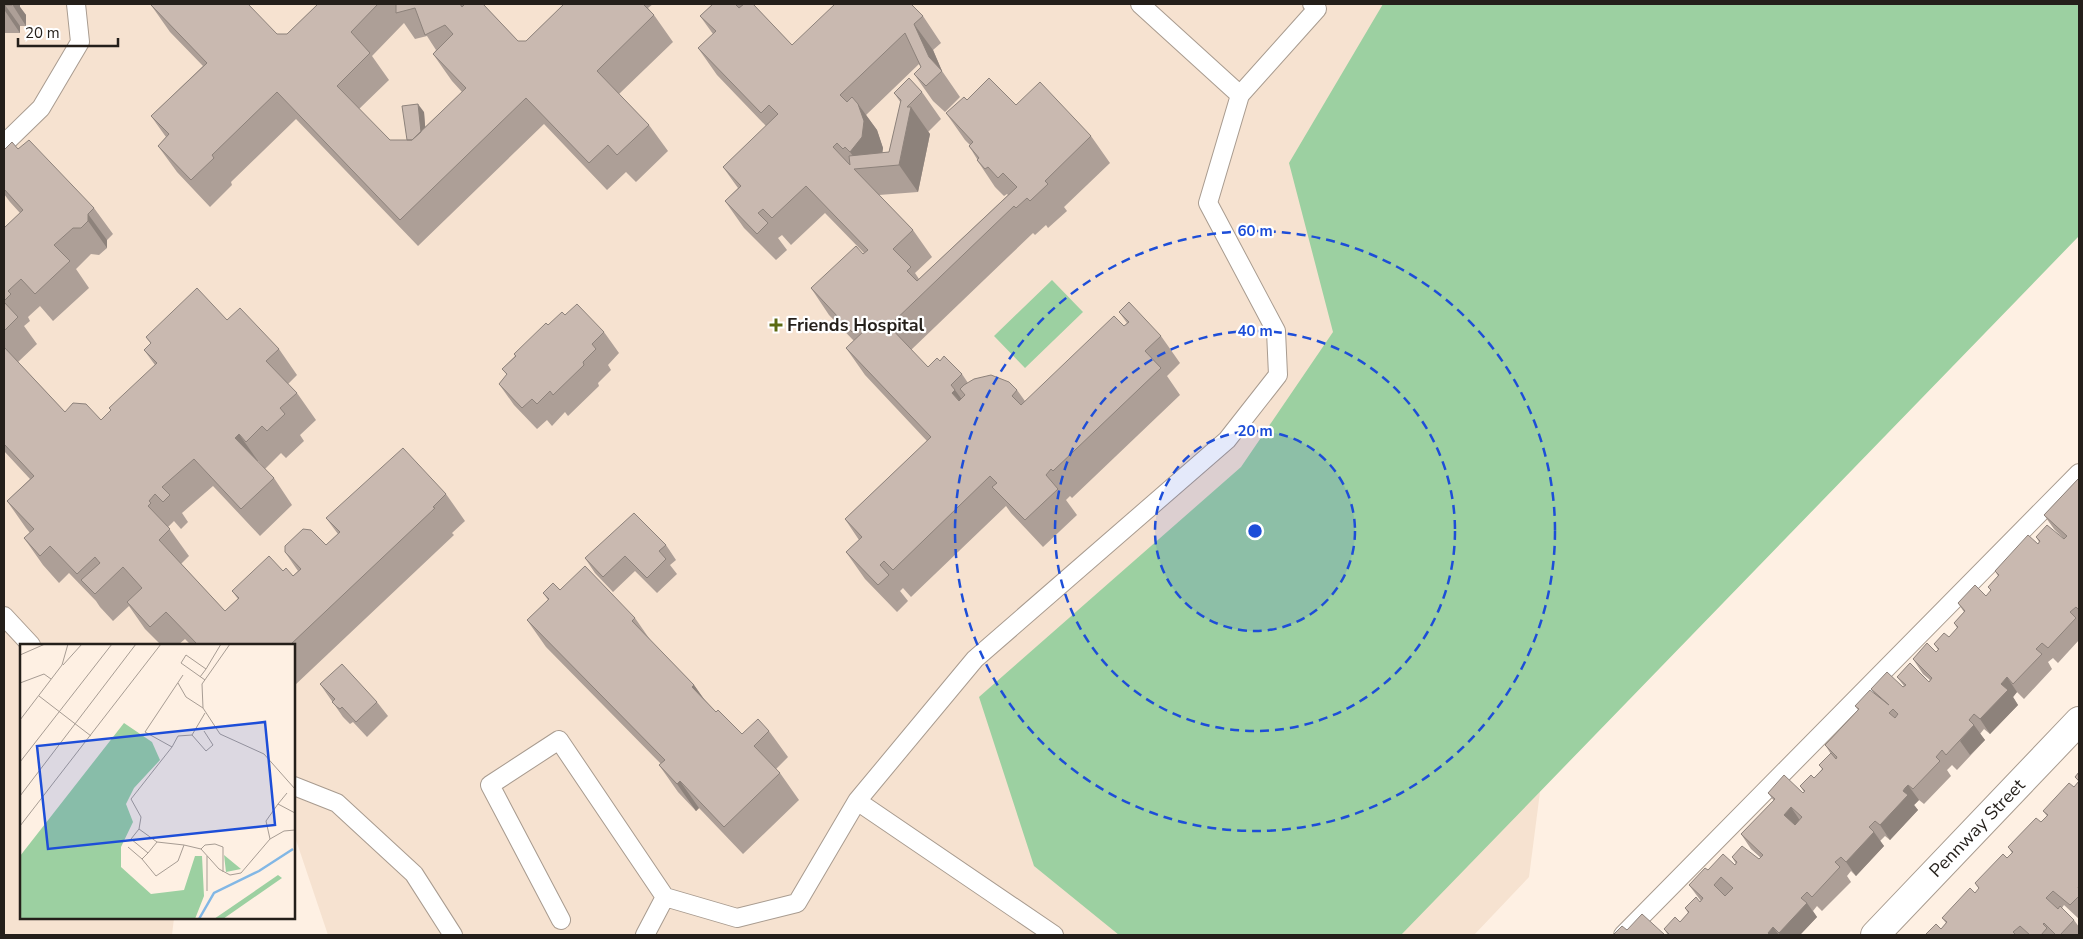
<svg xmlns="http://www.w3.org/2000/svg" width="2083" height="939" viewBox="0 0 2083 939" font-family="'Nunito Sans',sans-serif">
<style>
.built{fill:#f6e2d0}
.green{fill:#9cd0a1}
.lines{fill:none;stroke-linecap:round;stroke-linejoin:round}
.lane-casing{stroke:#a89b8f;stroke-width:20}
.street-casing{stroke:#a89b8f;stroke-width:30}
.lane{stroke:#fff;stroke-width:18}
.street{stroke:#fff;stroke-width:28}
.wall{fill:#ad9f97;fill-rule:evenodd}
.shaded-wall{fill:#8d827b}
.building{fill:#c9b9b0;stroke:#8d827b;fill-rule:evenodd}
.ring{fill:none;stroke:#1d4ed8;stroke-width:2.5;stroke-dasharray:9 6}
.poi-dot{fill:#5b6912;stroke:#fff;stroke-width:2}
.labels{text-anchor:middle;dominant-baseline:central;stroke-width:4.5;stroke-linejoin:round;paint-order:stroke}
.poi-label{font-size:18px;font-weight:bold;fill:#241f1a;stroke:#fff;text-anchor:start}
.street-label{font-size:18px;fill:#241f1a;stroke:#fff}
.inset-river{fill:none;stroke:#82b7e5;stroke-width:2.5}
.inset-road{fill:none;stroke:#a79c93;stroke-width:1}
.view{fill:#1d4ed8;fill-opacity:0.15;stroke:#1d4ed8;stroke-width:2.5}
.inset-edge{fill:none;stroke:#241f1a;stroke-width:2.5}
.centre{fill:#1d4ed8;stroke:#fff;stroke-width:2.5}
.ring-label{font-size:15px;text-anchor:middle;font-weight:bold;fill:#1d4ed8;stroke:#fff;stroke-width:4.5;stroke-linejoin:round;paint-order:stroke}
</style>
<rect width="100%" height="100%" fill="#fef0e3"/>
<path class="built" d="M4 4H1518L1566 591 1529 877 1474 935H328L294 834V645H21V918H174L172 935H4Z"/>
<path class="green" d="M1383 4H2079V236L1401 935H1119L1034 866 979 697 1241 467 1333 332 1289 163Z
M1052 280 1083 312 1025 368 994 336Z"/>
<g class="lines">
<defs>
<path id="lane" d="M1140 4 1240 95
M4 144 41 108 80 42 76 4
M4 616 31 645
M294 786 337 803 414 874 453 935
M857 801 975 659 1227 440 1278 375 1276 331 1208 203 1240 95 1317 9 1312 4
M665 897 737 918 797 903 857 801 1054 935
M561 920 490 785 559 740 665 897 645 935
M1623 935 2079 473"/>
<path id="street" d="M1875 935 2079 721"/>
</defs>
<use href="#lane" class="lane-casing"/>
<use href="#street" class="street-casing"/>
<use href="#lane" class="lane"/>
<use href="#street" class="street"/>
</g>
<path class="wall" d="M4 4H20V7L26 15V26H20V33H4Z
M318 4H483L518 41H526L564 4H653L648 8 654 15 673 42 619 94 649 125 668 151 636 182 626 172 607 190 544 124 418 246 296 119 231 182 232 185 210 207 177 172 158 146 166 137 151 116 203 66 170 32 151 5 277 34H287ZM404 23 415 39 427 36 436 50 433 54 452 81 462 92 425 127 424 112 407 140H390L359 109 389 80 372 56Z
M713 4H753L792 45 923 16 941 43 933 50 942 71 960 97 945 112 933 101 914 74 921 67 919 64 866 115 877 130 883 148 882 153 889 152 901 103 894 93 922 92 941 119 928 132 930 134 918 192 879 195 913 230 932 257 915 273 919 279 1008 195 1007 194 1004 196 995 187 977 160V159L969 146 970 145 965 140 946 113 967 100 1016 105 1091 136 1110 163 1064 207 1067 211 1048 228 1046 225 1035 235 1033 233 911 350 928 367 940 361 962 374 968 383 1017 390 1025 401 1124 326 1127 323 1119 312 1161 336 1180 363 1167 376 1180 395 1072 498 1070 496 1066 500 1077 515 1043 547 1011 513 1006 506 911 597 903 588 900 591 908 601 897 612 865 579 846 552 859 540 845 519 927 441 865 375 846 348 854 341 829 315 811 288 864 253 825 213 791 245 782 235 778 238 787 250 776 260 744 228 725 201 738 188 723 167 766 126 717 75 698 48 713 34 700 16Z
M18 149 94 208 113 234 107 240V248L99 255 91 254 76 269 89 288 53 321 40 306 28 317 30 321 24 326 37 344 18 362 65 412 101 420 111 410 155 365 144 350 151 344 146 337 227 320 279 349 297 375 288 384 297 393 316 420 300 435 304 441 286 458 281 453 265 469 258 461H257L274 478 292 505 260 536 213 486 182 513 188 522 181 529 174 521 168 527 189 556 181 564 225 611 238 599 232 591 283 571 293 576 298 571 285 552 326 545 338 534 326 518 446 494 465 521 452 533 454 535 294 686V645H191L185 639 178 645H161L145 629 129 606 113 621 100 607 96 601 69 573 59 583 43 565 24 538 30 533 26 528 7 501 30 479 4 451V228L20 213 10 202 4 194V150Z
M565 315 604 332 619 353 608 365 611 370 598 383 599 386 568 416 565 412 552 426 547 420 537 429 514 405 499 384 507 375 502 369 515 356 514 354 548 325Z
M2079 478V640L2058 663 2053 658 2048 662 2052 669 2024 699 2017 692 2013 697 2018 705 1990 734 1984 729 1980 734 1985 740 1957 770 1952 765 1947 770 1951 776 1924 804 1919 800 1914 805 1918 810 1890 840 1885 836 1880 841 1884 846 1856 876 1851 871 1847 876 1851 882 1822 911 1817 906 1813 911 1817 917 1800 935H1668L1664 929 1680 922 1688 913 1685 908 1701 901 1689 885 1708 870 1735 865 1736 864 1732 857 1759 859 1761 858 1751 849 1741 834 1774 801 1768 793H1803L1804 792 1800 786 1814 778 1822 769 1819 765 1831 754 1825 745 1858 710 1855 706 1875 694 1871 689 1903 687 1904 686 1897 677 1929 682 1930 680 1923 674 1913 659 1936 652 1938 650 1934 644 1949 637 1957 628 1954 623 1964 612 1958 603 1986 596 1991 591 1988 587 1998 576 1995 571 2038 544 2039 542 2036 537 2064 539 2054 529 2044 515Z
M666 545 676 560 670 565 677 574 657 593 635 571 613 592 595 573 585 558Z
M560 590 635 618 651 641 694 685 704 699 716 712 742 734 769 731 788 757 776 769 780 773 799 800 743 854 699 808 696 811 678 792 659 765 661 764 546 647 527 620 548 600 543 593Z
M320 684 377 702 388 716 367 737 353 722 350 724 343 717Z
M2079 772V919L2064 905 2062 908 2074 920 2079 927V935H1925L1941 929 1946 923 1942 918 1975 893 1979 889 1975 883 2007 858 2012 853 2008 847 2041 822 2047 816 2043 811 2074 787 2079 782 2075 777Z"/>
<path class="shaded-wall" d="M12 4H20V7L26 15V26Z
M5 5 20 26V33L5 11Z
M914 24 933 50 942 71 929 57Z
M418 104 424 112 428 161 422 153Z
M858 104 877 130 883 148 881 164 862 168 850 152Z
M911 107 930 134 918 192 899 165Z
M88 214 107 240V248L88 221Z
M955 390 974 416 952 393Z
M239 434 258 461 254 465 235 438Z
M2007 677 2017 692 2013 697 2018 705 1990 734 1980 719 2001 684Z
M694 685 713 712 692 687Z
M1974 725 1985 740 1970 755 1960 741Z
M680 781 699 808 696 811 677 784Z
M1908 785 1919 800 1914 805 1918 810 1890 840 1880 825 1903 791Z
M1791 807 1801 822 1794 830 1784 815Z
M1874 832 1884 846 1856 876 1846 862Z
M1807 903 1817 917 1800 935H1780L1779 933Z
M1773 927 1779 935H1769L1768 933Z"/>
<path class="building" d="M4 4H12V5H5V11H4Z
M153 4H248L277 34H287L318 4H378L351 32 370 53 337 86 390 140H412L466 88 433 54 453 34 445 25 425 35 415 8 396 13V4H460L462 7 465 4H483L518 41H526L564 4H643L654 15 597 71 649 125 617 155 608 145 589 163 526 98 400 220 277 92 212 155 214 158 191 180 158 146 169 134 151 116 207 63 151 5Z
M713 4H735L739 8 744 4H753L792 45 835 4H911L923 16 914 24 929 57 942 71 926 86 914 74 921 67 905 33 840 95 847 102 852 97 858 104 864 121 862 137 850 152 845 147 843 149 837 143 833 147 850 165 849 156 889 152 901 100 894 93 909 78 922 92 907 107H911L899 165 854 169 913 230 893 249 911 267 907 271 917 281 1017 187 1003 173 998 178 988 167 985 169 977 160 979 158 969 146 973 142 946 113 964 97 967 100 989 78 1016 105 1040 82 1091 136 1045 181 1048 184 1030 201 1027 198 1016 208 1014 206 889 326 928 367 937 358 940 361 944 356 962 374 951 385 955 390 952 393 959 401 965 395 960 389 964 385 974 379 991 375 1009 382 1017 390 1012 396 1021 405 1114 316 1124 326 1129 322 1119 312 1129 302 1161 336 1145 351 1161 368 1053 471 1051 469 1046 475 1058 489 1025 520 992 487 997 483 990 476 893 570 884 561 880 565 889 575 878 585 846 552 862 537 845 519 931 437 846 348 867 328 862 323 852 332 811 288 856 246 863 254 868 250 806 186 772 218 763 209 758 213 768 223 757 234 725 201 741 186 723 167 778 114 769 105 761 113 698 48 716 31 700 16Z
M418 104 421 132 412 140H407L402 106Z
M29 140 94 208 88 214V221L81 228H73L54 245 70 261 35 294 21 279 8 291 11 294 4 301V228L23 210 4 189V150L12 142 18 149Z
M197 288 227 320 240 308 279 349 266 361 297 393 280 408 285 414 267 431 262 426 246 442 239 434 235 438 274 478 241 509 194 459 162 487 170 495 163 502 155 494 149 501 151 503 148 506 170 529 159 540 225 611 239 598 232 591 269 556 283 571 286 568 293 576 301 569 285 552V546L303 529 311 530 326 545 340 532 326 518 403 448 446 494 433 507 435 508 290 645H198L166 612 150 627 127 602 142 588 123 567 95 594 81 580 100 563 95 557 77 574 50 546 40 556 24 538 34 529 7 501 34 476 4 444V347L65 412 73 403 86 404 101 420 111 410 109 408 157 363 144 350 151 343 146 337Z
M4 302 18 317 4 331Z
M577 304 604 332 592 344 596 349 583 362 584 365 553 395 550 391 537 404 532 399 522 408 499 384 507 374 502 369 516 356 514 354 546 323 548 325 562 312 565 315Z
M2079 478V610L2076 607 2070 612 2076 618 2048 648 2042 643 2036 649 2042 654 2013 684 2007 677 2001 684 2008 690 1980 719 1974 714 1969 720 1974 725 1946 755 1942 750 1936 757 1940 761 1913 789 1908 785 1905 788 1903 791 1908 795 1880 825 1875 821 1869 827 1874 832 1846 862 1841 857 1835 862 1840 867 1812 897 1807 892 1801 898 1807 903 1779 933 1773 927 1768 933 1770 935H1668L1669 934 1664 929 1675 917 1680 922 1689 912 1685 908 1696 897 1700 902 1703 898 1689 885 1705 868 1708 870 1723 854 1735 865 1737 862 1732 857 1742 846 1759 859 1763 855 1741 834 1775 799 1768 793 1784 775 1803 793 1805 791 1800 786 1811 775 1814 778 1823 769 1819 765 1831 753 1836 759 1837 757 1825 745 1859 709 1855 706 1870 690 1889 705 1871 689 1887 672 1903 687 1906 685 1897 677 1910 663 1929 682 1932 678 1913 659 1927 643 1936 652 1939 649 1934 644 1944 633 1949 637 1958 627 1954 623 1965 611 1958 603 1975 585 1986 596 1991 590 1988 587 1999 575 1995 571 2028 535 2038 544 2040 541 2036 537 2047 525 2064 539 2067 536 2044 515ZM1893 709 1898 714 1895 718 1889 713ZM1791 807 1802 817 1795 825 1784 815ZM1721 877 1733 888 1725 896 1714 885Z
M634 513 666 545 659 551 666 559 647 578 625 556 603 577 585 558Z
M585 566 635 618 632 621 694 685 692 687 716 712 718 710 742 734 758 719 769 731 754 746 780 773 724 827 680 781 677 784 659 765 665 760 527 620 549 599 543 593 553 583 560 590Z
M342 664 377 702 356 722 342 707 340 709 337 707 332 702 335 699 320 684Z
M2079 772V781L2075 777Z
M2079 781V888L2078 887 2079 889V896L2070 905 2053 891 2046 898 2058 909 2060 906 2074 920 2060 935H2056L2044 923 2043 924 2047 928 2041 935H2030L2020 926 2013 932 2016 935H1925L1936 924 1941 929 1947 922 1942 918 1970 888 1975 893 1979 888 1975 883 2003 854 2007 858 2013 852 2008 847 2036 818 2041 822 2048 815 2043 811 2069 783 2074 787Z
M1642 914 1665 935H1613L1622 926 1627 930Z"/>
<circle cx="1255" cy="531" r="100" fill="#1d4ed8" fill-opacity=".12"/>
<g class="ring">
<circle cx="1255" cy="531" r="100"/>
<circle cx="1255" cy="531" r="200"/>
<circle cx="1255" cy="531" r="300"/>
</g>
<path class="poi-dot" d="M773.5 317.5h5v5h5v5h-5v5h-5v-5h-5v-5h5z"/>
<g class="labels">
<g class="poi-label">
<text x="787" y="325">Friends Hospital</text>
</g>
<g class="street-label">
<text transform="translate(1977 828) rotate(-46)">Pennway Street</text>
</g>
</g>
<g transform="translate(20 644)">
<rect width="275" height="275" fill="#fef0e3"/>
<path d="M104 79 132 98 140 116 114 144 106 160 113 178 101 203V223L131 250 164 246 175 212H182L184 252 175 275H0V212ZM204 211 221 225 206 228ZM258 231 262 234 203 275H194Z" fill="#9cd0a1"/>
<path class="inset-river" d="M179 275 194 249 239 227 273 205"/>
<path class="inset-road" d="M210 0 182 40 183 64 200 90 244 110 275 145M0 11 25 0M43 21 62 0M186 25 201 0M163 31 125 88 152 103 158 92 172 91M180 33 186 25 166 11 161 19 185 36M0 39 24 30 31 35M158 39 166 53 183 64M19 52 71 92M0 76 42 21 48 0M184 87 193 101 186 107 172 91 185 69M0 118 92 0M267 149 258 160 275 169M0 152 116 0M0 182 141 0M119 185 137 198 128 209 111 195 119 185 121 173 111 155 152 103M250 195 246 177 258 160M164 201 181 205M108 203 122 215 128 209M122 215 136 232 158 217 164 201 137 198M203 228V203L195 200 185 201 181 205 199 225 210 231 221 229 250 195 264 187 275 186M187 247V212"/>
<path class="view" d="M245 78 255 181 28 205 17 102Z"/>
<rect width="275" height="275" class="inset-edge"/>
</g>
<circle cx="1255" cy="531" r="8" class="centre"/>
<g class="ring-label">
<text x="1255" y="236">60 m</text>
<text x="1255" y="336">40 m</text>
<text x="1255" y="436">20 m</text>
</g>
<rect width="2083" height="939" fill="none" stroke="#241f1a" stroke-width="10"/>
<path d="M18 38v8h100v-8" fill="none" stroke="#241f1a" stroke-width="2.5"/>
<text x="25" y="38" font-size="15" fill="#241f1a" stroke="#ffffff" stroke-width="4" paint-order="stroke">20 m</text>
</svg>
